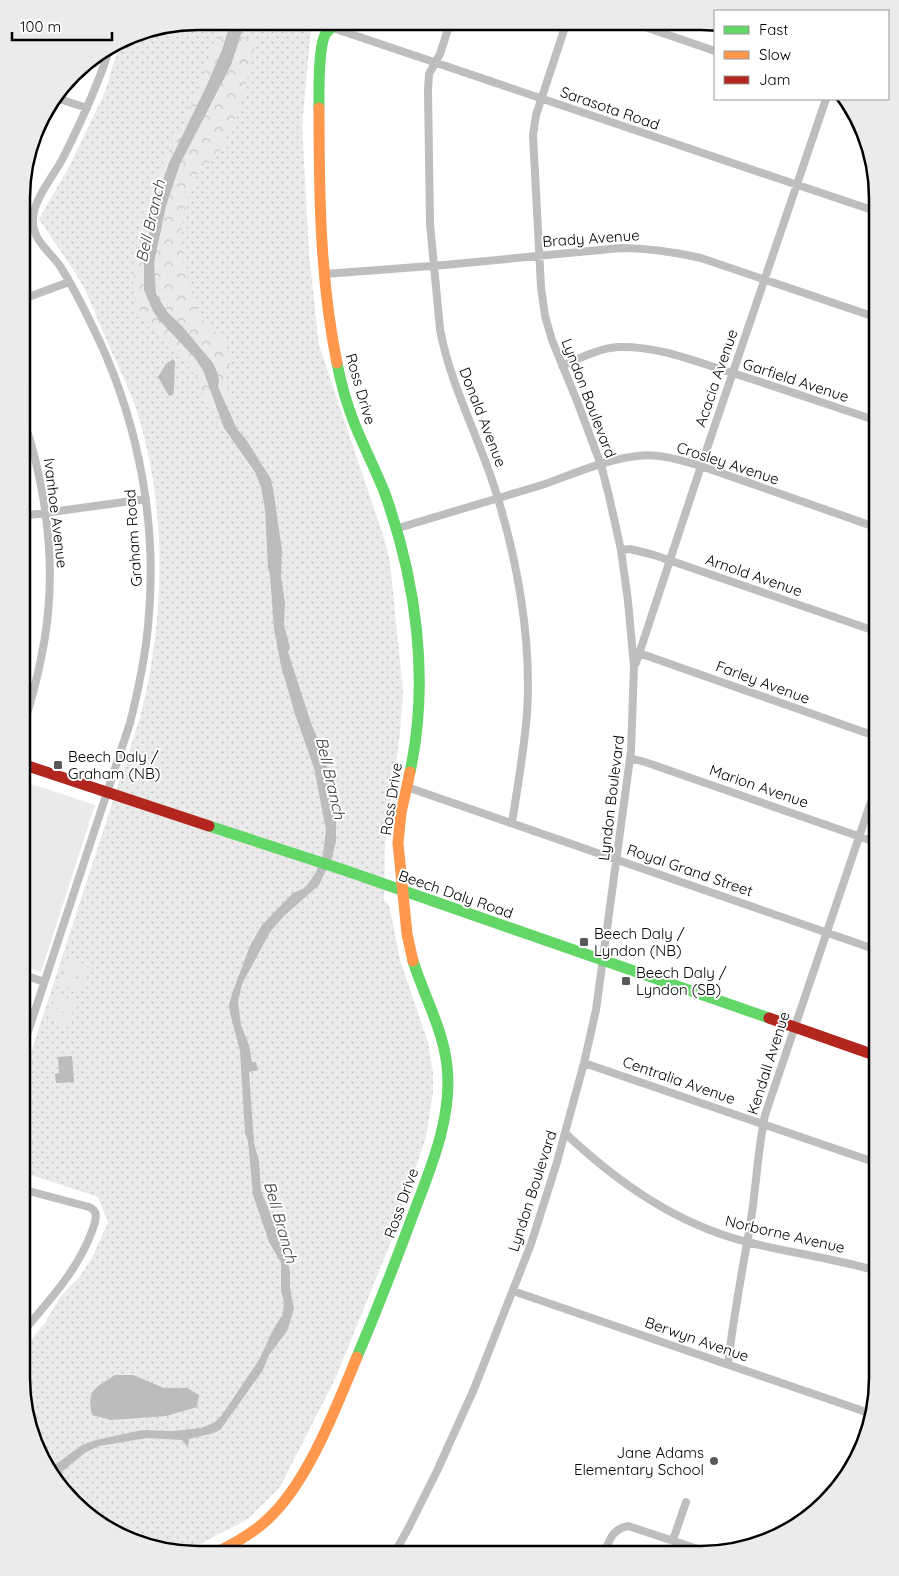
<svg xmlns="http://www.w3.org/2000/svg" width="899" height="1576" viewBox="0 0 899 1576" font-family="Quicksand,sans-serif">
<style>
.grass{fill:url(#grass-dots)}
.forest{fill:url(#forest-crowns)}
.park{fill:#eaeaea}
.water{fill:#bcbcbc}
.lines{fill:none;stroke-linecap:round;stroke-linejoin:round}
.street{stroke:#bebebe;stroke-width:8}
.fast{stroke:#63d668;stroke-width:11}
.slow{stroke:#ff974d;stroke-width:11}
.jam{stroke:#b3261e;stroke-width:11}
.poi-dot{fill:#595959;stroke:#fff;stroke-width:2}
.labels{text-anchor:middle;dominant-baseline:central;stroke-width:4;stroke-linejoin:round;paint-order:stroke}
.street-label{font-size:15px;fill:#000;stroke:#fff}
.poi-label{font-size:15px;fill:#000;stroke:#fff;text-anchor:start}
.water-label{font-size:16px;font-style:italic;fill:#404040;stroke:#fff}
.rim{fill:none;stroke:#000;stroke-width:2.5}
</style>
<defs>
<pattern id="grass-dots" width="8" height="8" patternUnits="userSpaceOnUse" patternTransform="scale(1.25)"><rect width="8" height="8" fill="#eaeaea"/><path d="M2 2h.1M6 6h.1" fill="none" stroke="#c7c7c7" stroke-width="1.8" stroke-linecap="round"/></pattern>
<pattern id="forest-crowns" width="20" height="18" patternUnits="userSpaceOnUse" patternTransform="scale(1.25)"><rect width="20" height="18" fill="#eaeaea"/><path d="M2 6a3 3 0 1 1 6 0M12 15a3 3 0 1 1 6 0" fill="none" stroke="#c7c7c7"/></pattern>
</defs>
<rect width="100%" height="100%" fill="#fff"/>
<path class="grass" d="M198 21 269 22 311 30 302 125 309 253 319 345 385 541 390 562 403 691 400 734 385 844 384 900 389 905 400 960 428 1042 433 1073V1092L426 1137 390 1244 336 1377 280 1487 248 1519 198 1545 179 1553H174L120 1537 82 1511 31 1435 21 1378V1352L45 1323 60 1297 80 1276 93 1256 108 1222 98 1197 22 1172V1080L139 721C165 622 168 514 138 415 130 389 117 365 107 341 98 321 90 298 79 279 67 259 52 239 39 219L70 165 105 92 120 41 131 35Z"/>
<path class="forest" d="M223 29 256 43 242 100 232 126 217 156 198 173 187 200 182 227V259L198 315 222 338 233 361 223 371 231 401 208 409 197 377 180 357 165 335 150 328 136 307 133 285 143 219 153 187 174 139 184 123 201 82 211 51Z"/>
<path class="park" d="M22 781 95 805 41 972 22 966Z
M67 960 89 968 86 978 63 971Z
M62 974 85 982 82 992 59 985Z
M56 995 78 1002 75 1013 52 1006Z
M51 1009 74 1016 70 1027 48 1019Z"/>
<path class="water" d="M231 21 245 22 231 65 180 164 166 206 154 263 156 294 168 313 182 326 213 363 217 372 219 380 218 387 237 429 245 438 271 479 273 489 282 550 281 577 285 603 284 625 290 648 288 652 311 723 326 760 332 809 336 819V841L332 858 319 885 285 915 270 932 242 984 238 1002 241 1025 249 1045 252 1062H256L258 1070 249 1072 254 1143 259 1161 261 1191 271 1215 279 1241 287 1259 290 1272V1288L294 1309 287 1331 269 1355 263 1370 221 1429 214 1433 189 1439 188 1447 182 1440 147 1438 99 1446 86 1452 58 1475 52 1467 82 1445 96 1440 142 1430 173 1431 201 1428 214 1423 222 1415 259 1360 274 1328 283 1314 284 1302 281 1291V1263L269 1242 253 1195 248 1141 245 1133 240 1051 230 1013 229 1005 232 994 250 946 262 925 293 893 303 889 308 884 316 872 323 855 326 830 314 768 295 714 281 666 274 629 270 575 268 567 265 509 261 487 255 472 224 428 203 370 194 357 160 321 153 311 144 290V262L155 203 169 163 206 87 222 50Z
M173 359 175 362 174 389 173 395 169 396 158 377 166 364Z
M72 1056 74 1082 56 1083 55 1074 59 1073 58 1057Z
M115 1375H133L164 1388H187L199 1395 197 1407 166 1416 111 1420 92 1415C86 1389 96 1388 115 1375Z"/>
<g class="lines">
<path class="street" d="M450 23 440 54 429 74 428 90 430 224 440 329C450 384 477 433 494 486 517 557 532 639 527 714 524 750 518 786 512 822
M636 24 715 51
M333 28C514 89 696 151 878 212
M56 98 87 108
M325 274 444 265 621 248C649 248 674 252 701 258L878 318
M23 299 69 282
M562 366C580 358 599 348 619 347 655 346 689 359 723 370 775 386 826 404 878 421
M22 516 146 499
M395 529C444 514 493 500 542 485 570 475 607 459 637 456 659 453 680 460 701 466L878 528
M621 550 630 549 654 555 878 632
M639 653 878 737
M636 663 701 466 826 99
M22 730C49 646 58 579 42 491 37 466 32 442 22 418
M630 758 645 762 878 843
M407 787 877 950
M22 974 44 982
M22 1050 130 723C138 691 145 659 148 626 158 529 140 428 99 340 87 315 75 289 60 266 53 256 42 247 37 237 34 231 32 225 33 218 34 199 54 175 63 158 81 122 98 86 110 47
M584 1063 877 1163
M565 1133C617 1182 676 1224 747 1242 790 1253 834 1258 877 1271
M513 1291 872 1414
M21 1334C48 1302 78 1270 92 1231 95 1222 100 1211 89 1207L21 1189
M728 1364C733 1320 741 1276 749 1232 756 1193 757 1154 765 1115L878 781
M673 1540 686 1502
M394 1554 409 1527 437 1471 474 1389 531 1244 557 1162 584 1063 596 1010 631 751 634 667 628 601 621 550 609 496 601 465 577 401 552 340 545 316 541 287 533 135 536 115 566 24
M604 1554C609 1541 612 1529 628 1526L710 1553"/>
<path class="fast" d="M319 108C319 93 318 45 326 33 329 29 333 26 337 22
M337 363C341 384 347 405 355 425 364 447 375 469 384 491 416 579 430 679 410 772
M209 826 344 870 769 1018
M357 1357C376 1312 394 1266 411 1220 429 1172 453 1119 447 1066 443 1029 424 996 413 961"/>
<path class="slow" d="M319 108C319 193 320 280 337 363
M410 772 401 813 398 843 407 934 413 961
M215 1553C236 1543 256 1532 272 1515 310 1477 336 1407 357 1357"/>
<path class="jam" d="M22 764 209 826
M769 1018 877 1056"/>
</g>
<g class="poi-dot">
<rect x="53" y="760" width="10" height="10" rx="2.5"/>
<rect x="579" y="937" width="10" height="10" rx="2.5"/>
<rect x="621" y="976" width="10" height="10" rx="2.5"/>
<circle cx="714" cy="1461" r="5"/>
</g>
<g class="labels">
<g class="street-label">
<text transform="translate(610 108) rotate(19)">Sarasota Road</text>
<text transform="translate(591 238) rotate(-4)">Brady Avenue</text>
<text transform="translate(716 378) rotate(-71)">Acacia Avenue</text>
<text transform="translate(796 380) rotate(18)">Garfield Avenue</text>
<text transform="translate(361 389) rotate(74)">Ross Drive</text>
<text transform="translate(589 398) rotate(69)">Lyndon Boulevard</text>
<text transform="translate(483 417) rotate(69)">Donald Avenue</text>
<text transform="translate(728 463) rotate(18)">Crosley Avenue</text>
<text transform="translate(56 513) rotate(83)">Ivanhoe Avenue</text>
<text transform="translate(133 538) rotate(-94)">Graham Road</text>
<text transform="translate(754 575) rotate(19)">Arnold Avenue</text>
<text transform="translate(763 682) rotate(20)">Farley Avenue</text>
<text transform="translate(759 786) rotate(19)">Marion Avenue</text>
<text transform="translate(611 798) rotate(-83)">Lyndon Boulevard</text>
<text transform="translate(391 799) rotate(-81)">Ross Drive</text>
<text transform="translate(690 870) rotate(19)">Royal Grand Street</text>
<text transform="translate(456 894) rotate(19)">Beech Daly Road</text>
<text transform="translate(768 1063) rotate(-72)">Kendall Avenue</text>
<text transform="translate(679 1080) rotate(19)">Centralia Avenue</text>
<text transform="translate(532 1191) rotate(-72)">Lyndon Boulevard</text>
<text transform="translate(401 1203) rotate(-70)">Ross Drive</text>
<text transform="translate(785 1234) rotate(13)">Norborne Avenue</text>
<text transform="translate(697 1339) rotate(19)">Berwyn Avenue</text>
</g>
<g class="poi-label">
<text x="68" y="756">Beech Daly /<tspan x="68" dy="17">Graham (NB)</tspan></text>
<text x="594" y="933">Beech Daly /<tspan x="594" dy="17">Lyndon (NB)</tspan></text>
<text x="636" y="972">Beech Daly /<tspan x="636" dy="17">Lyndon (SB)</tspan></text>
<text x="704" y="1452" text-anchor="end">Jane Adams<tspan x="704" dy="17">Elementary School</tspan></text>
</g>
<g class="water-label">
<text transform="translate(150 221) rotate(-77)">Bell Branch</text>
<text transform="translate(331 778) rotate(77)">Bell Branch</text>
<text transform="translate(281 1222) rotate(74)">Bell Branch</text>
</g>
</g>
<path d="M0 0H899V1576H0ZM198 30H701A168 168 0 0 1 869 198V1378A168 168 0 0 1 701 1546H198A168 168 0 0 1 30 1378V198A168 168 0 0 1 198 30Z" fill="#ebebeb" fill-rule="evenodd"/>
<path class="rim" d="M198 30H701A168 168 0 0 1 869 198V1378A168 168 0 0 1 701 1546H198A168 168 0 0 1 30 1378V198A168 168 0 0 1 198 30Z"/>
<rect x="714" y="10" width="175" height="90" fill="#ffffff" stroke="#999999"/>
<rect x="724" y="26" width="25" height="8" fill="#63d668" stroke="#999999"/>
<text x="759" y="35" font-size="15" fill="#000000">Fast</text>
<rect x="724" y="51" width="25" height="8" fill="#ff974d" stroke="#999999"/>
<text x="759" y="60" font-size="15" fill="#000000">Slow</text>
<rect x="724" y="76" width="25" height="8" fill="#b3261e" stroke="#999999"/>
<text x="759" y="85" font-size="15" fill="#000000">Jam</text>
<path d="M12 32v8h100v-8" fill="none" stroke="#000000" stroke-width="2.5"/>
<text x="20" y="32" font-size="15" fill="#000000" stroke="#ffffff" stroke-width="4" paint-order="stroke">100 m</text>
</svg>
